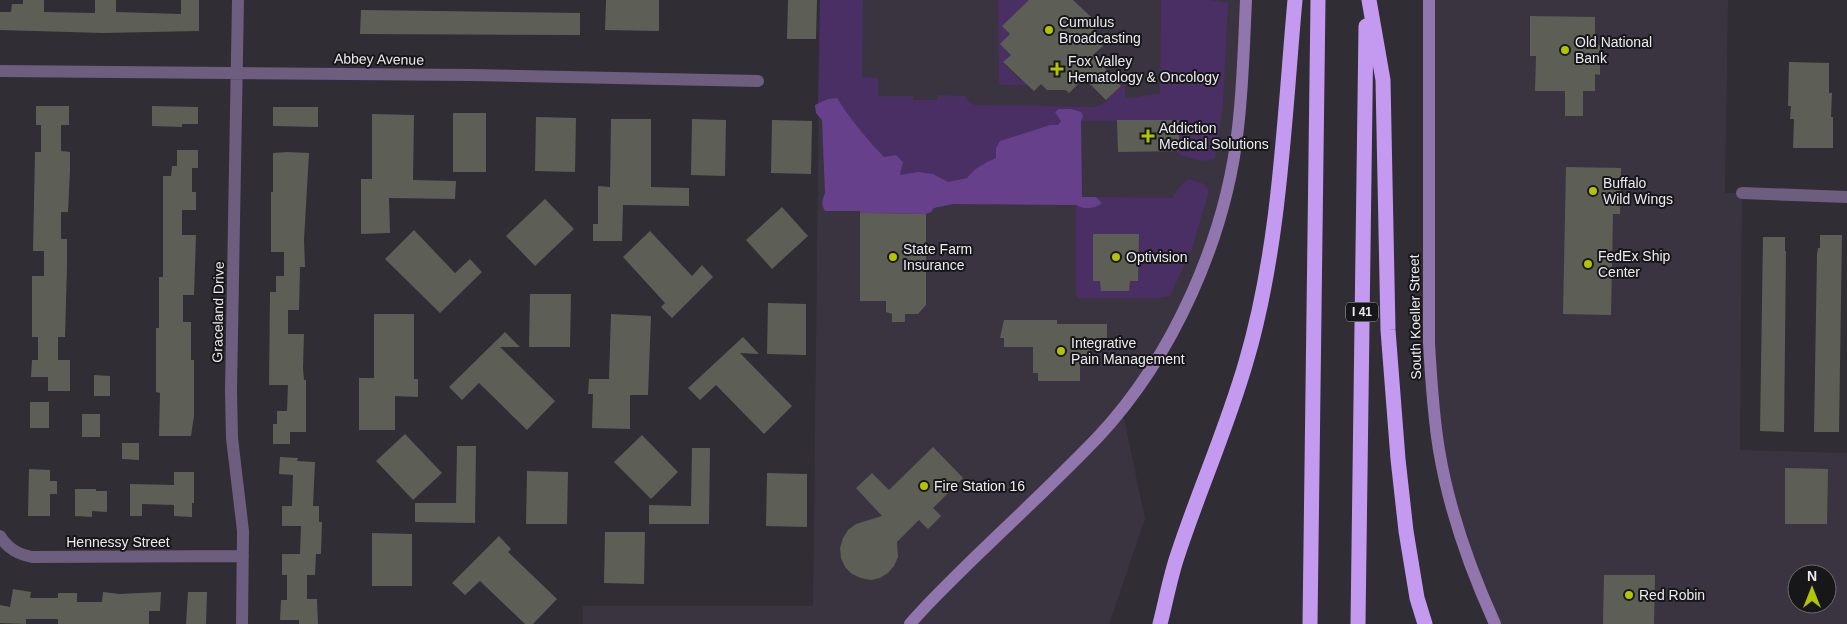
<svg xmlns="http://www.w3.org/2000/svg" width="1847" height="624" viewBox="0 0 1847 624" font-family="Helvetica,sans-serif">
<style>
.built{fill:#3a3441;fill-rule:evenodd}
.green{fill:#4a2f64;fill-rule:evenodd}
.forest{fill:#67408c}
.building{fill:#5d5f56}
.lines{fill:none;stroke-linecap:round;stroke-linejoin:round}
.street{stroke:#6d5d7f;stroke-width:12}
.secondary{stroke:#9076ac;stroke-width:12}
.highway{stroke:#c39aef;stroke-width:15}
.poi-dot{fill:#b1c500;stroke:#171619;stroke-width:2}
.labels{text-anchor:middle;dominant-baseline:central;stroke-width:4;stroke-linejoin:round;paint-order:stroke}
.shield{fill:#171619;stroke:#adabb0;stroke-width:1}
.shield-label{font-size:12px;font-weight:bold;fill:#edebf0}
.poi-label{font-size:14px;fill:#edebf0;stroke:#171619;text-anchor:start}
.street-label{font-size:14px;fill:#edebf0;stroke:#171619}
</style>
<rect width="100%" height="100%" fill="#302d34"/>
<path class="built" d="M820 0H1246L1238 129 1197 279 1122 408 1145 519 1109 624H583V606H813Z
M1429 0H1728L1725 193H1742L1740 450 1847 453V624H1495L1467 557 1433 399ZM1797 574H1827V604H1797Z"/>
<path class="green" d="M820 0H863L862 77 878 78V96H913V100H937L938 95 965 96 969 102 975 105 1095 107 1104 103 1120 86 1118 83 1121 81 1125 84V98C1138 98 1147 94 1160 94L1161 0H1211L1228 3 1223 104 1215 159 1201 161 1180 155 1178 151 1177 120 1081 121 1059 109 1061 121 1058 125H1050L1000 141 996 148V158C984 163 975 168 967 178L947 182 933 174 899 175 903 162 896 155 884 157C867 139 850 120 837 98L828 99 818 104Z
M998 0H1029L1002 26 1010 34 1000 44 1011 55 1003 63 1020 80H1022L1028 85H1001L999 82Z
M1189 179 1204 184 1209 191 1191 251 1170 296 1157 298H1079L1076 295V205L1079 207 1102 203 1096 197 1172 198 1182 184ZM1094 234H1139L1138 282 1129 281V291H1101V280H1093Z"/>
<path class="forest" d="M837 98C850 119 867 139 884 157L896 155 903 162 900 175 918 172 933 174 948 182 967 178C975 168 984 163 996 158V148L1000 141 1050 125H1058L1061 121 1055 112 1059 109H1071L1081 112 1083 116 1081 121 1082 197H1096L1102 203C1095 209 1084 210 1076 205L953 204 934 208 931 212 926 214 860 213V211H825C821 205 822 200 825 193L822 120 816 113 815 105 828 99Z"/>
<path class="building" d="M23 0H44V12L95 13V0H116V12L181 14V0H199V31L103 33 0 30V12H11L12 4H23Z
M606 0H659V31L605 30Z
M788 0H817L816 39H787Z
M1029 0H1073L1091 17V21L1097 27 1090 33 1103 46 1093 55 1121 86 1106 100 1084 78 1069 93 1066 90H1047L1041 84 1034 91 1003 62 1011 55 1000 44 1010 34 1002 26Z
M361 10 580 13V35L360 34Z
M1530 16 1595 17V45H1600V75L1595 74V91H1583V116H1565V91H1535L1536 56H1530Z
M1789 62 1829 63V93H1832L1831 117H1833V148H1793L1794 119H1790L1791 106H1788Z
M36 106H69V125H61V151L70 152V170L68 212H61V239H67V266L65 337H58V360H70V391H48V377H31L32 360H38V337H32V276H44V251H33L35 152H41V125H36Z
M152 106 198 107V124H182V127L152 126Z
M273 107H318V127L273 126Z
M453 113H486V172H453Z
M372 114 414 115 413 180 456 181 455 199 389 198 390 233 361 234V179H372Z
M536 117 576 118 575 172 535 171Z
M611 119H651V187L689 188V206L623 205 622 241H593V224H598V186L610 187Z
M692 119 726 120 725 176 691 175Z
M772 120 812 121 811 174 771 173Z
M1117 120H1179V151L1118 152Z
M177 150H198V168H192V192H196V210H182V235H196L194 295H183V322H191V360H194V416L191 436H159L160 393 156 392V328H159V277H163V176H171L172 166H177Z
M287 152 309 153 304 240 305 267H300L299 310H288V334H304L303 368 304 380H306V432H290V444H273V424H277V411H287L288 385H269L270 292H276V276H284V252H271V192H273V153Z
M1566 167 1621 168 1620 214H1613L1611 315 1563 314Z
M545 199 574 229 535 266 506 236Z
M782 207 808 236 772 269 746 240Z
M860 213 926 214V305L918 314H905V322H892V314L886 312V301H860Z
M414 230 455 273 470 259 482 272 440 313 385 259Z
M650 231 692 276 702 265 713 277 672 318 661 307 665 303 623 257Z
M1093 234H1139L1138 281H1130L1129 291H1101L1100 281H1093Z
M1820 235H1842L1839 432H1814L1817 254 1818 248H1820Z
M1763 237H1785V251H1786L1784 432 1760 431Z
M530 294H571L570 347H529Z
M768 303 806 304V355L767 354Z
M374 314H414V379H418V397L395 396V430H359V378H374Z
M611 314 651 316 648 395H630V429L592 428 593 394H588L589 379H609Z
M1004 320H1057V324H1107V347H1090V356H1080V381H1038V373H1033V347H1004V338H1000Z
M505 332 520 347H500L555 401 527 430 479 383 462 400 449 387Z
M743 337 759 354 740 353 792 406 764 434 716 385 700 400 688 388Z
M94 375 110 376V396H94Z
M30 402H49V428H30Z
M82 414H100V437H82Z
M405 434 442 473 413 500 376 461Z
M642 435 678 472 651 499 614 462Z
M122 443H139V460L122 459Z
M457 446H476L475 523 415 522V503H456Z
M933 447 963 478 933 508 941 516 928 529 919 520 897 542 898 557 894 566 888 573 880 578 871 580 861 578 852 574 845 567 841 558 840 548 843 538 848 530 856 524 882 516 856 488 872 473 889 490Z
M692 448H710L709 524H649V505L691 506Z
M280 457 298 458 297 461 315 462 313 506H319V522H322L321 554H316L315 575H307V599H317L318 624H299V620H280L281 600H287V575H282V554H300L301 526H282V506H292L293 475 279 474Z
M1785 468 1828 469 1827 524H1785Z
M29 469 50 470V481H57V494H50V516H28Z
M527 471 568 472 567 524H526Z
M174 472H194V503H192V517L174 516V505L142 504V516H130V484L174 485Z
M767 473 807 474V527L766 526Z
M75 489H96V491H107V512L92 511V517L75 516Z
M605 532H645L644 584 604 583Z
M372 533 412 534V586H372Z
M499 536 511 549 508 552 557 599 533 624H525L480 581 465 595 452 583Z
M1604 575H1655L1654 624H1603Z
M13 589 31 592 30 598H58V593H77V602H102L103 592 120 594 161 592 160 611H149V624H58V619H26V624L0 623V605L10 607Z
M188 592H207L206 624H186Z"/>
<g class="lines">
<path class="street" d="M238 0 231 391 232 438 243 531 242 624
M0 71 471 75 758 81
M1742 193 1847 197
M0 536C8 549 18 554 32 557L243 556"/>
<path class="secondary" d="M1429 0V343C1431 378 1433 414 1439 450 1449 510 1470 569 1495 624
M910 624C927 604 947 585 965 567 1009 524 1055 482 1098 437 1173 357 1226 238 1238 128 1243 86 1244 43 1246 0"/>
<path class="highway" d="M1369 0 1383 80 1388 330 1398 459 1406 531 1417 598 1425 624
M1160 624C1166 601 1170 577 1178 554 1199 490 1227 428 1246 362 1280 247 1284 120 1295 0
M1310 624 1318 0
M1358 624 1366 26"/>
</g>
<g class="poi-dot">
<circle cx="1049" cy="30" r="5"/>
<circle cx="1565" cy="50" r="5"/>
<path d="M1054.5 61.5h5v5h5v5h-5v5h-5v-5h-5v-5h5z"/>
<path d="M1145.5 128.5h5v5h5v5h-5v5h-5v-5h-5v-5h5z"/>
<circle cx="1593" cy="191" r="5"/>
<circle cx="893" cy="257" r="5"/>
<circle cx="1116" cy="257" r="5"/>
<circle cx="1588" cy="264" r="5"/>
<circle cx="1061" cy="351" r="5"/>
<circle cx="924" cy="486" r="5"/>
<circle cx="1629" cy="595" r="5"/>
</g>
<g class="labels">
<rect class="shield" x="1346" y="302.5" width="32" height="19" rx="4"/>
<g class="shield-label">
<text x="1362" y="312">I 41</text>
</g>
<g class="poi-label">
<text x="1059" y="22">Cumulus<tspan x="1059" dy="16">Broadcasting</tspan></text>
<text x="1575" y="42">Old National<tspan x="1575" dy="16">Bank</tspan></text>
<text x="1068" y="61">Fox Valley<tspan x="1068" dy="16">Hematology &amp; Oncology</tspan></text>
<text x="1159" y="128">Addiction<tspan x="1159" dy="16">Medical Solutions</tspan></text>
<text x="1603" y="183">Buffalo<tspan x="1603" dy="16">Wild Wings</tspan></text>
<text x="903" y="249">State Farm<tspan x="903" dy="16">Insurance</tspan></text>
<text x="1598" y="256">FedEx Ship<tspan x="1598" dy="16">Center</tspan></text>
<text x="1126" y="257">Optivision</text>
<text x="1071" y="343">Integrative<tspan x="1071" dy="16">Pain Management</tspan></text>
<text x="934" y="486">Fire Station 16</text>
<text x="1639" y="595">Red Robin</text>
</g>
<g class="street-label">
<text transform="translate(379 59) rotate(1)">Abbey Avenue</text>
<text transform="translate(218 312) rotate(-89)">Graceland Drive</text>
<text transform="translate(1415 317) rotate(-91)">South Koeller Street</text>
<text x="118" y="542">Hennessy Street</text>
</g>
</g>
<g transform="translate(1812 589)"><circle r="24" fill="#171619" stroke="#6d6b6f"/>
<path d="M0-4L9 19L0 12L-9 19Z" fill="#b1c500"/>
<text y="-8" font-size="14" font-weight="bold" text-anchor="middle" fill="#edebf0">N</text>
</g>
</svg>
